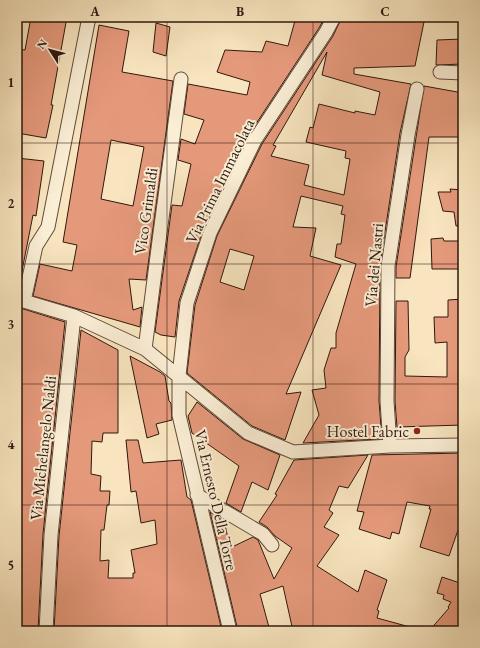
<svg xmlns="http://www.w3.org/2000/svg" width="480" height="648" viewBox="0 0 480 648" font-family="'EB Garamond',serif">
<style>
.building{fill:#e5997b;stroke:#2e180e;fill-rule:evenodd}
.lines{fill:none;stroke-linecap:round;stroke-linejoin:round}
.street-casing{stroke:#604b3a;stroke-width:15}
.street{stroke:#faeed5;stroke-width:13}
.grid{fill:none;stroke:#2e180e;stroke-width:1;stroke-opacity:0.55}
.poi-dot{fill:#8f2418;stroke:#faeed5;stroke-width:1.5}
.labels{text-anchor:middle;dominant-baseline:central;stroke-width:4;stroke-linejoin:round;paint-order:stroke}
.street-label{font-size:16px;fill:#2e180e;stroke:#faeed5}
.poi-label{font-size:16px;fill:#2e180e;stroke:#faeed5;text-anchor:end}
.neatline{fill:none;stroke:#2e180e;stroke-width:1.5}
.grid-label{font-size:13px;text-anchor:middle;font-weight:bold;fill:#2e180e}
</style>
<rect width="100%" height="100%" fill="#f8e5bf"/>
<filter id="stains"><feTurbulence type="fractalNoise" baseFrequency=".005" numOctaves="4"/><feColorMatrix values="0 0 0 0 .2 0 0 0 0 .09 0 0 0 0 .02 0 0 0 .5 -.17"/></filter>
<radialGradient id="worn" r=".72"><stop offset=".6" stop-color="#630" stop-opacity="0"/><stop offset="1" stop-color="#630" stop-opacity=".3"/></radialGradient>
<path class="building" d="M31 17H67L51 105H53L46 138 17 133V49L25 50Z
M296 17H325L319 28 248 136 203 230 179 301 175 337 161 335 155 332 172 205 182 206 191 164 178 160 181 139 195 144 204 120 184 114 188 84 247 95 250 82 217 72 225 50 262 52 266 41 288 46Z
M342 17H425L415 66 354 68V74L411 84 400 133 380 265 379 401 381 427H380V439L303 443 319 415 312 390 326 388 324 370 331 348H336V333L356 264 335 257 337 244H341L345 215 341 214 343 206 301 196 293 227 316 228 310 256 341 265 286 394 301 392 285 440 252 426 187 373 195 305 217 236 262 144 333 36ZM327 52 322 75 380 92 375 115 355 111V113L319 104 313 128 310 127 306 142 346 151 345 158 350 159 344 195 304 185 309 165 271 156 276 146 273 145ZM230 249 254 256 244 290 220 282Z
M156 23 170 27 166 56 153 52Z
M99 25 129 31 122 72 173 81 146 280 129 279 133 310 142 307 140 327 33 296 40 264 72 271 77 245 63 242ZM111 140 144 147 133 206 101 199Z
M463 39V64L436 65 437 40Z
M424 86 463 93V137H429L410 278H396V267Z
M17 158 44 161 36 216 33 215 18 291Z
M450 189 463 190V225L456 226 454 212 443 211 438 192H451Z
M443 238 444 241H463V269H432L431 239Z
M463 299V425L397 427 395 401 396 301H408L409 350 405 357V376L447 377V342L435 343 434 317H448V300Z
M17 307 65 322 43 534 38 631H17V515L20 493H17V467L19 451H17Z
M81 330 118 350V433H103L102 442 92 441 91 474 101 476 100 491H110L109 505H107L104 530H101L100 561 109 560 108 578H133V573H135L131 550 157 544 155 520 141 523 136 491 131 492 126 440H138L143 463 181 460 187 497 191 500 222 631H54L59 536Z
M130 356 160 372 165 376 169 401 171 403 172 420 156 424 159 434 147 438Z
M197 402 243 439 280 455 268 490 252 482 241 512 226 503 239 466 192 433 188 416Z
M463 453V532L458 530 449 556 420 547 431 509H429L430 506 407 502 399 534 392 532 390 539 359 529 364 512 357 511 372 455Z
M368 455 348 488 339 486 329 510 333 513 324 527 339 535 317 566 358 592 365 570 387 580 377 610 379 611 377 618 410 627 409 631H293L283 586 260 594 270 631H238L210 512 224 520 230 548 253 537 258 540 274 579 292 548 275 536 267 527 259 522 277 495 275 494 294 460Z
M442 577 463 584V631H429L449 608 448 607 451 602 443 599 444 595 437 593Z"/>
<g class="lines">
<defs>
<path id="street" d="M440 72 463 73
M17 299 74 316 145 349 248 433 293 452 390 446 463 445
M24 301 36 246 48 227 89 17
M145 349 160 233 181 79
M390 446 387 401 388 266 408 135 417 89
M197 495 263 534 272 545
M46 631 51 535 74 316
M230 631 179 415V376L187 303 210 233 255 140 326 32 334 17"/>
</defs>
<use href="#street" class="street-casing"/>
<use href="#street" class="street"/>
</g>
<path class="grid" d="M167 17V631M313 17V631M17 143H463M17 264H463M17 384H463M17 505H463"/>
<circle class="poi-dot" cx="417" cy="431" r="4"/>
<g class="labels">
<g class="street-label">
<text transform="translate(220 181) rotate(-64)">Via Prima Immacolata</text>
<text transform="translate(146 211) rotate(-82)">Vico Grimaldi</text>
<text transform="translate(374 265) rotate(-85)">Via dei Nastri</text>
<text transform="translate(43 448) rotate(-84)">Via Michelangelo Naldi</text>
<text transform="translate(216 500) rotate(77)">Via Ernesto Della Torre</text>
</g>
<g class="poi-label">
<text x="409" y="431">Hostel Fabric</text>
</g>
</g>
<rect width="480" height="648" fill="none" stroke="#f8e5bf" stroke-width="44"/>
<g transform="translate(50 50) rotate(306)" stroke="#faeed5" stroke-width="3" paint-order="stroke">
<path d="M0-3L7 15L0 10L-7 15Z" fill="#2e180e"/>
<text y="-6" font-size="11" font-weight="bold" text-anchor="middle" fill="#2e180e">N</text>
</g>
<rect x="22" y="22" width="436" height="604" class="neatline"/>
<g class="grid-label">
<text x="95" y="16">A</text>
<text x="240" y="16">B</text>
<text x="385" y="16">C</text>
<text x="11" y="87">1</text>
<text x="11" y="208">2</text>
<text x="11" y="329">3</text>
<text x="11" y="449">4</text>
<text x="11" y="570">5</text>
</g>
<rect width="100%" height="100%" filter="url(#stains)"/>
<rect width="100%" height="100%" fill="url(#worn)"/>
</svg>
